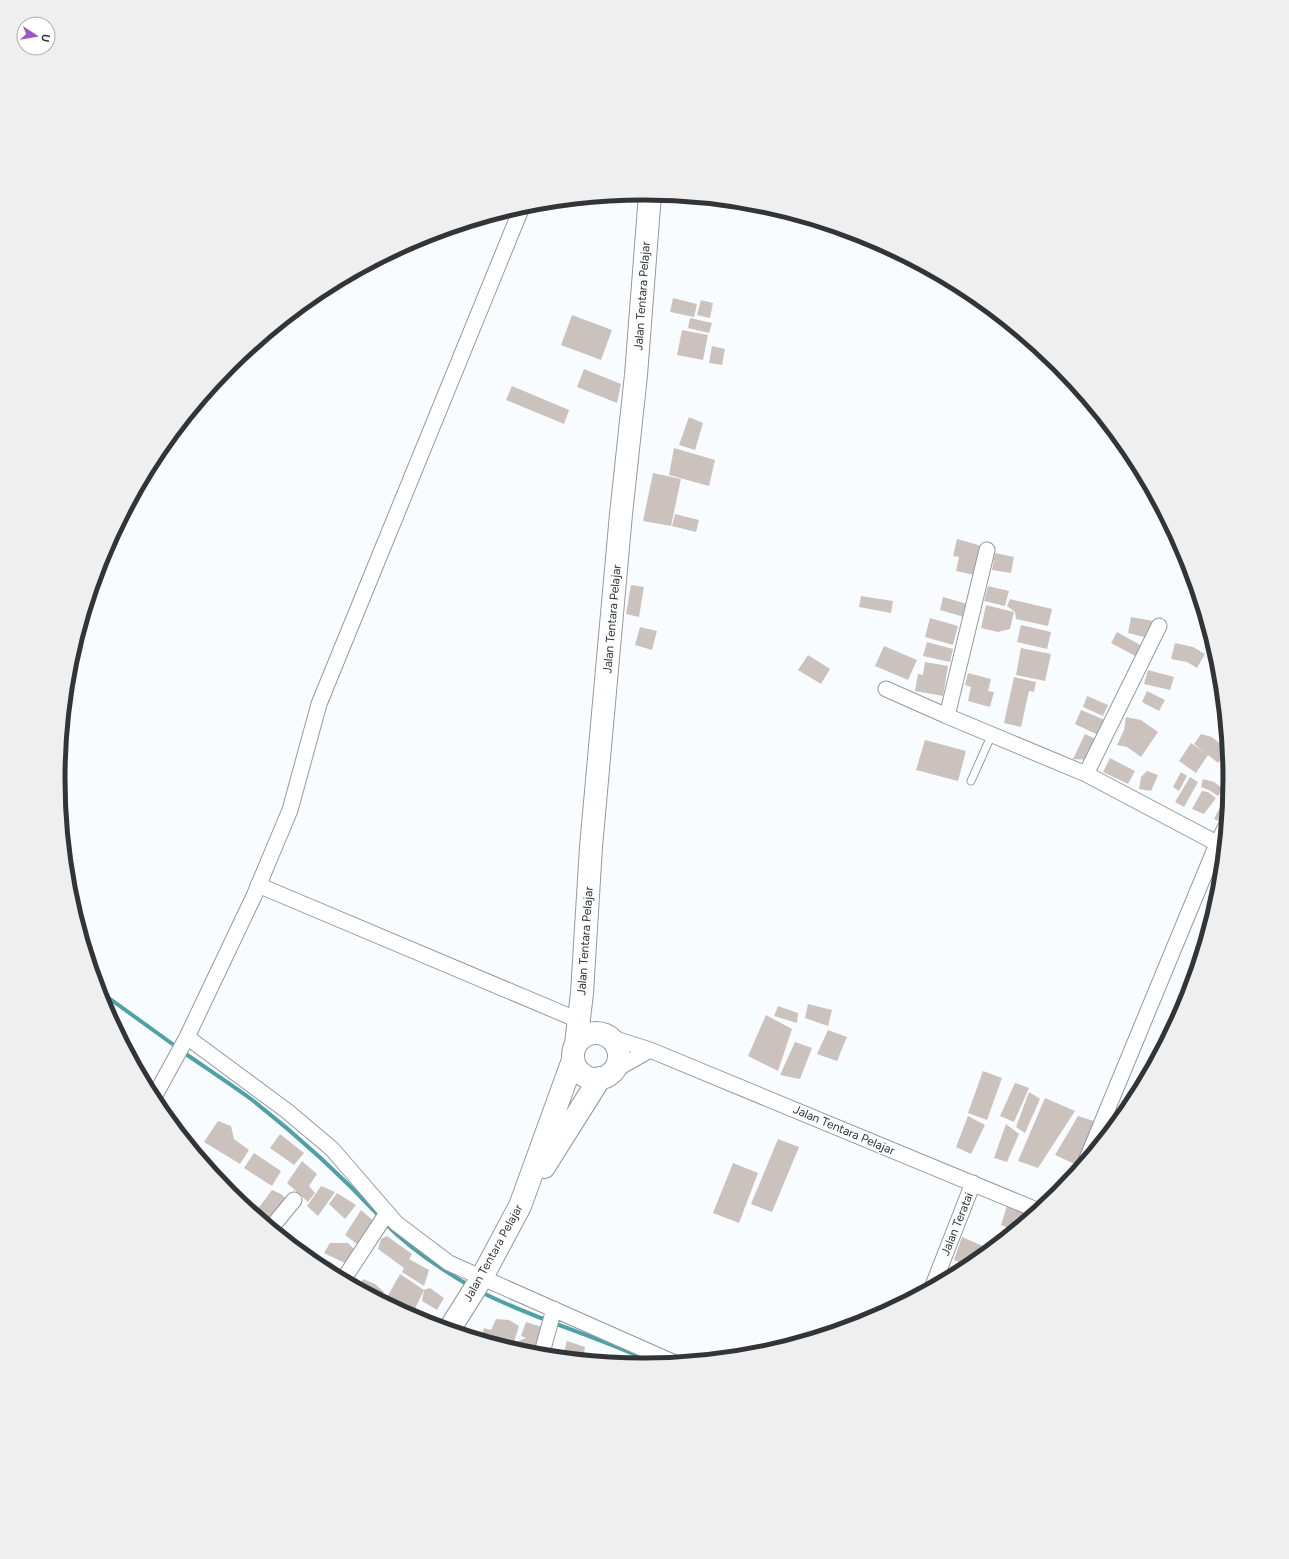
<svg xmlns="http://www.w3.org/2000/svg" width="1289" height="1559" viewBox="0 0 1289 1559" font-family="Figtree,sans-serif">
<style>
.green{fill:#a0deb8}
.lines{fill:none;stroke-linecap:round;stroke-linejoin:round}
.stream{stroke:#4ea2a5;stroke-width:4}
.building{fill:#cbc2be}
.lane-casing{stroke:#9399a0;stroke-width:9}
.street-casing{stroke:#9399a0;stroke-width:17}
.highway-casing{stroke:#9399a0;stroke-width:24}
.lane{stroke:#fff;stroke-width:7}
.street{stroke:#fff;stroke-width:15}
.highway{stroke:#fff;stroke-width:22}
.labels{text-anchor:middle;dominant-baseline:central;stroke-width:3;stroke-linejoin:round;paint-order:stroke}
.street-label{font-size:12px;fill:#323538;stroke:#fff}
.rim{fill:none;stroke:#323538;stroke-width:5}
</style>
<rect width="100%" height="100%" fill="#f9fcff"/>
<path class="green" d="M1207 924 1210 925 1186 1004 1147 1078Z"/>
<g class="lines">
<path class="stream" d="M99 991 178 1048
M183 1052C206 1068 229 1083 251 1099 297 1135 340 1174 380 1217
M384 1222C409 1248 439 1268 470 1286
M481 1292C538 1321 600 1337 658 1365"/>
</g>
<path class="building" d="M673 298 697 304 694 317 670 312Z
M701 300 713 303 710 318 697 315Z
M572 315 612 330 601 360 561 345Z
M690 318 712 323 709 333 688 328Z
M682 330 708 335 703 360 677 355Z
M712 346 725 349 722 365 709 363Z
M584 369 621 384 617 403 577 387Z
M512 386 569 410 564 424 506 400Z
M689 417 703 423 695 450 679 445Z
M674 448 715 460 709 486 669 475Z
M653 473 681 479 671 526 643 521Z
M675 514 699 520 696 532 672 526Z
M957 539 982 546 975 575 956 571 959 557 953 556Z
M995 553 1014 557 1011 573 992 570Z
M631 585 644 587 639 617 626 614Z
M988 586 1009 591 1005 606 984 601Z
M861 596 893 601 891 613 859 607Z
M943 597 967 604 964 617 940 610Z
M1010 599 1052 609 1048 626 1016 619 1015 612 1007 606Z
M986 605 1014 612 1010 629 998 632 981 628Z
M1131 617 1153 621 1149 638 1128 633Z
M930 618 958 626 953 645 925 637Z
M1021 625 1051 632 1047 649 1017 642Z
M640 627 657 631 652 650 635 645Z
M1117 632 1142 646 1137 657 1111 643Z
M927 642 953 649 950 662 923 656Z
M1175 643 1193 647 1205 654 1197 668 1187 662 1171 659Z
M884 646 917 660 908 680 875 666Z
M1021 648 1051 654 1045 681 1016 675Z
M808 655 830 669 821 684 798 670Z
M925 662 948 666 943 696 915 691 918 674 923 675Z
M1148 670 1174 677 1170 690 1144 684Z
M968 673 991 679 988 691 994 692 990 707 968 701 971 687 965 685Z
M1014 677 1036 682 1034 692 1029 691 1021 727 1004 723Z
M1147 691 1165 700 1159 711 1142 702Z
M1087 696 1108 705 1103 716 1083 707Z
M1081 710 1105 720 1098 735 1075 724Z
M1126 717 1141 720 1158 732 1141 757 1127 747 1117 745 1124 730Z
M1085 734 1098 740 1089 760 1073 759Z
M1201 734 1212 737 1228 750 1218 763 1208 755 1196 773 1179 761 1191 743 1205 753 1194 744Z
M925 740 966 751 958 781 916 770Z
M1110 758 1135 771 1128 784 1103 772Z
M1230 767 1231 780 1230 788 1222 784Z
M1147 771 1158 775 1151 791 1139 789 1141 777Z
M1181 772 1187 776 1179 791 1173 787Z
M1190 777 1198 782 1184 807 1175 802Z
M1203 779 1214 782 1223 789 1218 796 1209 790 1201 787Z
M1202 791 1208 792 1216 798 1204 814 1192 809Z
M1226 795 1229 796 1227 820 1225 824 1214 819Z
M808 1004 832 1010 828 1026 805 1018Z
M778 1006 798 1013 797 1023 774 1016Z
M766 1015 792 1029 778 1071 748 1056Z
M828 1030 847 1037 837 1061 817 1054Z
M795 1042 812 1048 800 1079 780 1075Z
M983 1071 1002 1078 987 1120 968 1113Z
M1015 1083 1029 1088 1014 1122 1000 1116Z
M1029 1092 1040 1099 1025 1133 1016 1127Z
M1045 1098 1075 1111 1038 1168 1018 1161Z
M968 1116 985 1125 971 1154 956 1147Z
M1078 1116 1097 1122 1079 1166 1055 1155Z
M218 1121 231 1126 234 1139 249 1150 240 1164 204 1142Z
M1006 1124 1019 1134 1007 1162 994 1158Z
M280 1134 304 1153 294 1165 270 1148Z
M778 1139 799 1147 772 1212 751 1204Z
M254 1153 281 1171 272 1186 244 1168Z
M302 1161 317 1174 309 1186 315 1193 308 1202 287 1183Z
M733 1163 758 1173 739 1223 713 1213Z
M321 1186 335 1192 318 1216 307 1206Z
M272 1190 281 1194 289 1201 275 1224 257 1210Z
M337 1193 356 1205 345 1219 329 1204Z
M1007 1206 1029 1215 1026 1221 1015 1231 1001 1225Z
M361 1210 376 1223 364 1249 345 1235Z
M387 1236 412 1254 409 1259 429 1270 424 1286 402 1272 404 1268 378 1249 381 1239Z
M962 1237 990 1249 989 1252 971 1267 954 1260Z
M292 1240 315 1255 311 1261 290 1243Z
M330 1243H348L357 1252 349 1265 324 1253Z
M324 1259 332 1263 339 1270 336 1276 319 1267Z
M400 1274 424 1290 413 1313 386 1299Z
M363 1279 375 1284 384 1292 380 1300 358 1288Z
M430 1288 444 1298 437 1310 422 1301 424 1290Z
M496 1319 509 1320 519 1326 512 1349 481 1340 484 1328 491 1330Z
M526 1322 545 1328 537 1355 515 1350 516 1342 526 1338 521 1336Z
M567 1341 585 1347 583 1360 563 1356Z"/>
<g class="lines">
<defs>
<path id="lane" d="M971 781 992 734"/>
<path id="street" d="M987 550 947 716 1086 774 1224 847
M886 689 947 716
M1086 774 1159 626
M258 885 578 1020
M187 1037 287 1111 332 1149 396 1223 449 1263 675 1363
M609 1037 650 1050 1039 1211
M613 1071 650 1050
M153 1099 187 1037 254 896 290 810 319 704 522 207
M1086 1161 1217 844 1226 826
M271 1228 294 1200
M343 1280 387 1213
M932 1288 973 1183
M541 1356 554 1309"/>
<path id="highway" d="M573 1056a23 23 0 1 1 46 0a23 23 0 1 1-46 0Z
M576 1044 582 993 591 847 621 514 636 375 650 194
M544 1167 600 1078
M449 1330 481 1279 520 1206 573 1060"/>
</defs>
<use href="#lane" class="lane-casing"/>
<use href="#street" class="street-casing"/>
<use href="#highway" class="highway-casing"/>
<use href="#lane" class="lane"/>
<use href="#street" class="street"/>
<use href="#highway" class="highway"/>
</g>
<g class="labels">
<g class="street-label">
<text transform="translate(642 296) rotate(-86)">Jalan Tentara Pelajar</text>
<text transform="translate(612 619) rotate(-85)">Jalan Tentara Pelajar</text>
<text transform="translate(585 941) rotate(-86)">Jalan Tentara Pelajar</text>
<text transform="translate(844 1130) rotate(23)">Jalan Tentara Pelajar</text>
<text transform="translate(957 1224) rotate(-68)">Jalan Teratai</text>
<text transform="translate(493 1253) rotate(-61)">Jalan Tentara Pelajar</text>
</g>
</g>
<path d="M0 0H1289V1559H0ZM65 779a579 579 0 1 1 1158 0a579 579 0 1 1-1158 0Z" fill="#efefef" fill-rule="evenodd"/>
<path class="rim" d="M65 779a579 579 0 1 1 1158 0a579 579 0 1 1-1158 0Z"/>
<g transform="translate(36 36) rotate(102)"><circle r="19" fill="#ffffff" stroke="#adaeaf"/>
<path d="M0-3L7 15L0 10L-7 15Z" fill="#9f55c8"/>
<text y="-6" font-size="11" font-weight="bold" text-anchor="middle" fill="#323538">U</text>
</g>
</svg>
